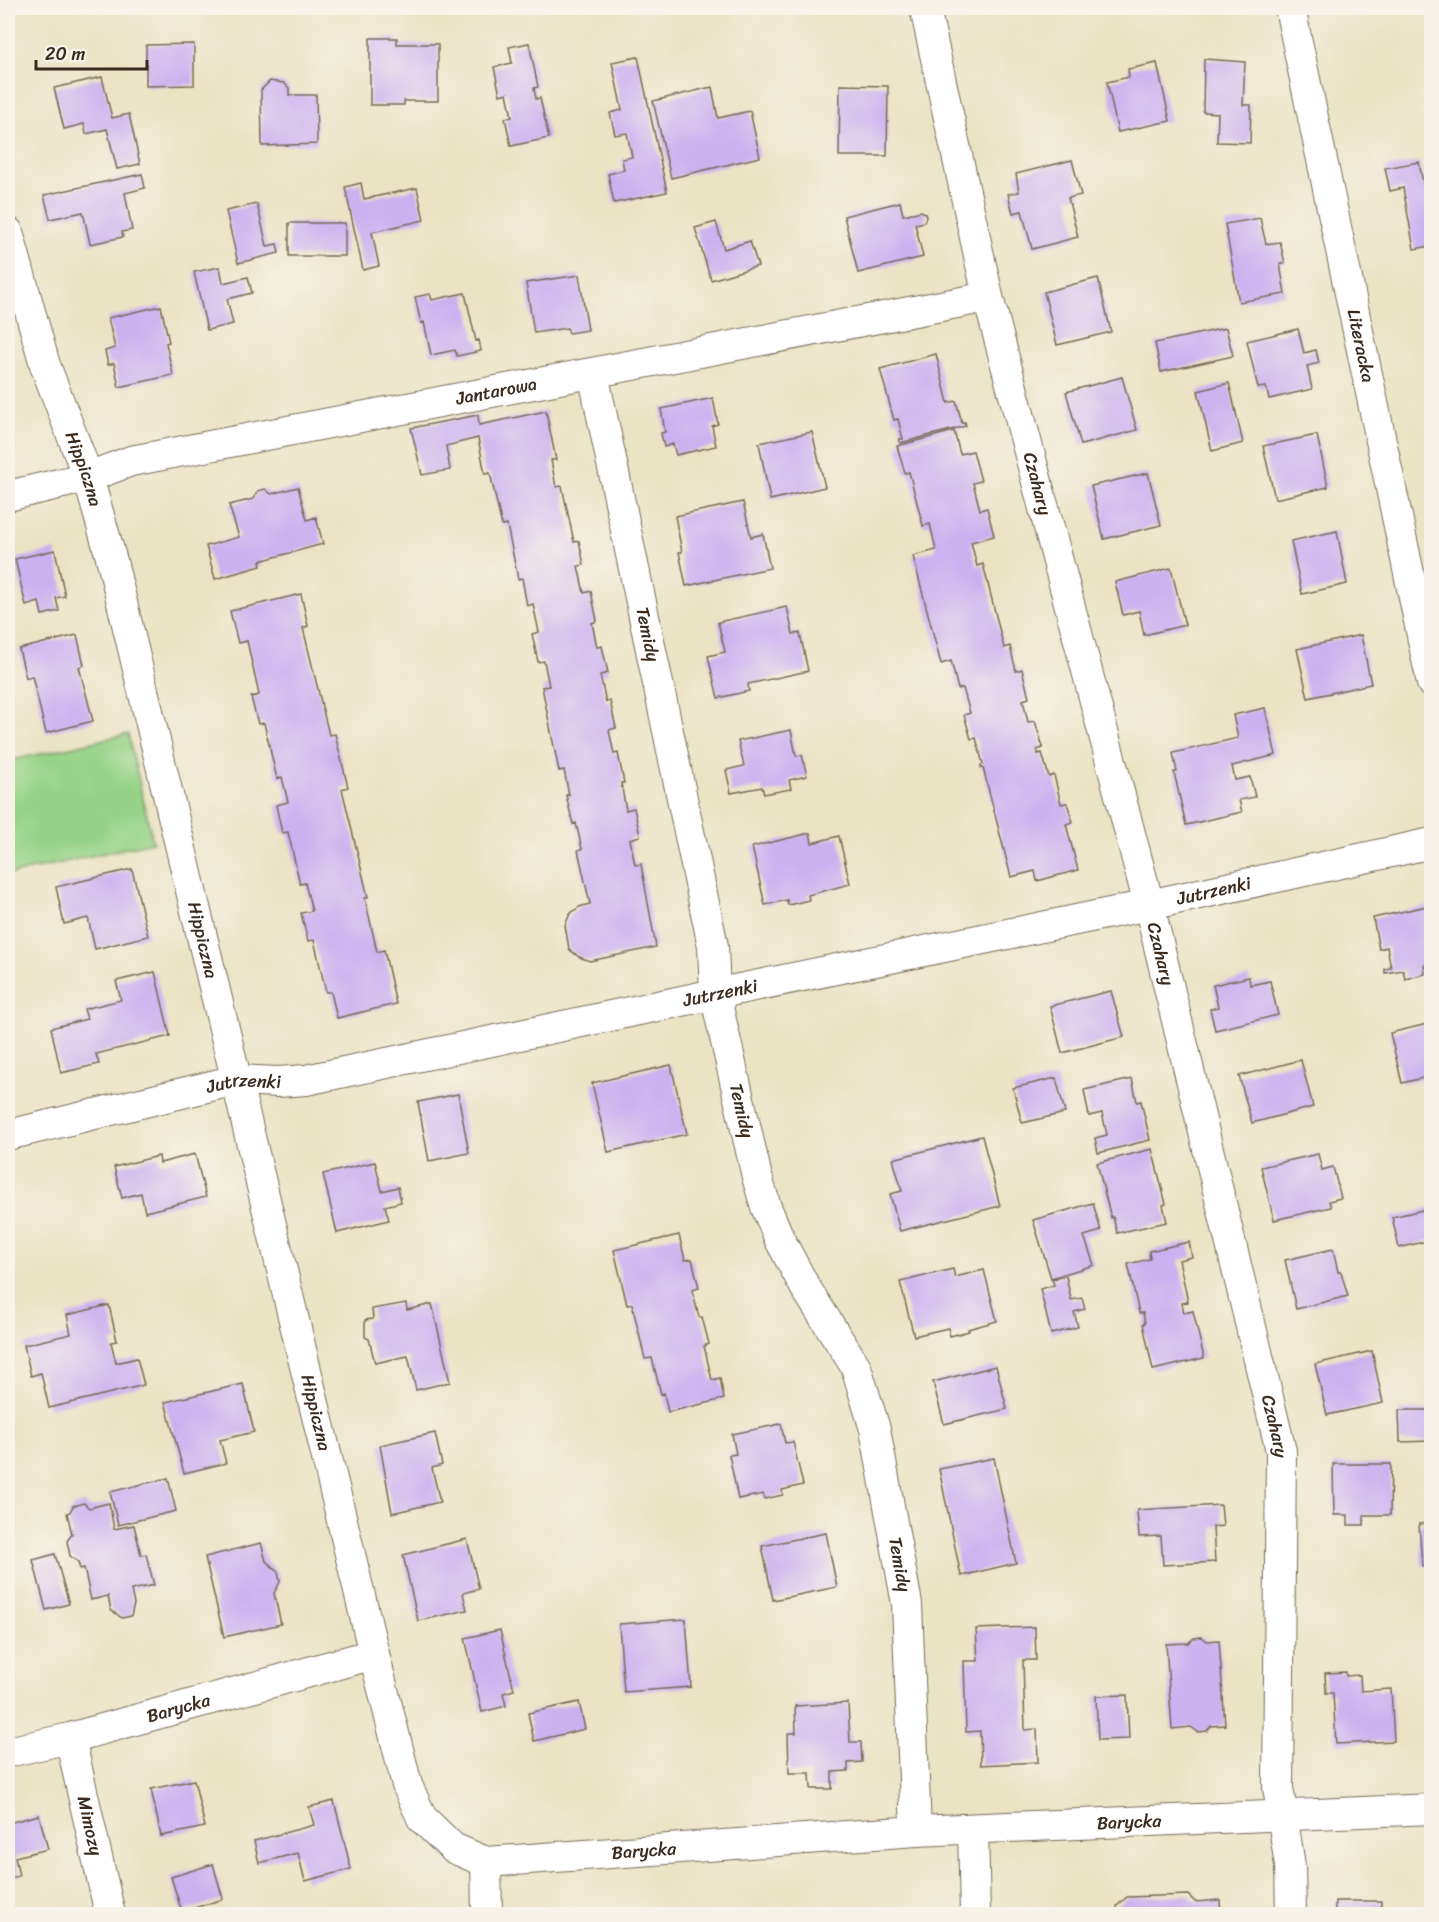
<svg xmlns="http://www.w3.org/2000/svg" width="1439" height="1922" viewBox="0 0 1439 1922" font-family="Sriracha,sans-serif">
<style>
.green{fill:#96d388;stroke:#687e53;stroke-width:1.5}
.building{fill:#cab1f0}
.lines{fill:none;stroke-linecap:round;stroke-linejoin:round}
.street-casing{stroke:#786b58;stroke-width:32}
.street{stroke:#fff;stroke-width:30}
.labels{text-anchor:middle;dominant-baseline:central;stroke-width:5;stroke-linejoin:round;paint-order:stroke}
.street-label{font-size:18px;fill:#3b2a1e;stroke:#f7f3e8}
</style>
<rect width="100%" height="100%" fill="#f7f3e8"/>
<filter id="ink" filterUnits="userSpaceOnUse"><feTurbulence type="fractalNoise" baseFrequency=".0167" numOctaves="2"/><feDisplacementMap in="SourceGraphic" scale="12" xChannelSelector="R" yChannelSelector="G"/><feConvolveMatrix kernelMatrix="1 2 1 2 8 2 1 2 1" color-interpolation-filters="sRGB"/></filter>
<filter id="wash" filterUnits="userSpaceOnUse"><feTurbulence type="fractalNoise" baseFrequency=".008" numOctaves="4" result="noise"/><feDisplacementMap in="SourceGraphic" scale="24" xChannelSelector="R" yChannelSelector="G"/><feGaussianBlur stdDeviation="1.35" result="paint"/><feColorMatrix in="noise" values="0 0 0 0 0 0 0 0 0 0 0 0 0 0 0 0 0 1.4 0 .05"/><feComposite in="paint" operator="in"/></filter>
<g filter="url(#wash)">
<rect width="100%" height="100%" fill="#eae3c4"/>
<path class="green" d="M128 734 153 842 8 875V761Z"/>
<g id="blocks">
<path class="building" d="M370 38H397V44H438V101H404V105H370Z
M529 43 538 87 534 88 536 99 540 98 549 138 511 146 505 118 512 117 507 93 500 95 494 67 512 63 509 47Z
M194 44V85L146 86V45Z
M638 57 667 192 614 203 608 174 624 170 622 159 632 157 627 133 615 135 610 113 622 110 612 62Z
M1204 59 1245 62 1243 105H1251L1250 143 1217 142 1218 113 1203 112Z
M1157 63 1170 121 1118 132 1107 82 1129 77 1128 69Z
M102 77 112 118 129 114 140 164 117 169 107 129 86 134 84 124 64 129 54 88Z
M270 81 284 83 289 88V95H316L317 144 262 146 261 90Z
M840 85 888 86 887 156H839Z
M712 87 718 118 750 111 760 157 671 178 653 101Z
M1072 160 1081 195 1068 198 1078 237 1032 249 1022 211 1013 213 1008 194 1019 192 1016 174Z
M1419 162 1424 188 1431 186V246L1414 249 1403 188 1390 191 1385 168Z
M142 174 145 188 125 193 132 230 122 232 123 237 90 244 83 212 50 219 44 195Z
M361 183 364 199 417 188 424 220 372 232 379 266 363 270 345 187Z
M900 202 903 215 921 211 925 213 926 217 924 222 915 224 923 257 858 273 844 216Z
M257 204 267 246 277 244 279 253 238 263 226 211Z
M1260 218 1266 244 1280 242 1285 263 1280 264 1285 294 1239 302 1225 224Z
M716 222 724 249 750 241 758 266 711 280 695 228Z
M289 223H345V256H289Z
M220 267 223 283 248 277 252 293 227 299 233 324 207 330 194 272Z
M579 275 588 330 569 333 567 328 534 333 526 283Z
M1098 278 1111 332 1057 345 1044 292Z
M465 293 476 341 479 340 481 351 457 356 455 350 431 355 424 322 421 323 415 297 430 294 432 300Z
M161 306 169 342 166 343 173 375 119 387 114 363 108 365 105 351 115 348 108 318Z
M1226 328 1233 356 1161 372 1155 343Z
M1298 329 1304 353 1316 350 1319 363 1307 366 1312 389 1269 399 1266 387 1258 388 1247 341Z
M936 354 948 403 956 401 962 423 965 422 966 426 900 443 899 439H903L898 419 894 420 880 369Z
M1122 377 1137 430 1081 445 1066 392Z
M1229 383 1243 443 1212 451 1198 391Z
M713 398 718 424 712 426 716 446 676 455 673 444 664 447 661 433 665 432 661 409Z
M546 411 556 460H551L556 487 562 486 574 542 579 541 584 565 578 566 584 593 591 591 597 621 592 623 597 647 602 646 608 673 600 675 606 702 610 701 616 728 609 730 614 754 618 753 624 783H621L626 810 634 808 640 836 630 839 635 865 641 864 656 947 590 961 579 957 569 949 565 925 570 914 579 907 590 904 578 850 582 849 576 823 573 824 566 795H569L564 770 559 771 553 742 542 687 549 686 544 661 538 662 532 634 539 632 533 604 527 606 522 578 518 579 507 525 502 526 490 473 485 474 478 438 446 446 450 470 422 475 411 428 478 415 479 425Z
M954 431 960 454 973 451 981 481 973 483 980 510 987 508 994 536 971 542 977 566 983 564 1004 648 1010 646 1016 671 1022 669 1029 698 1023 700 1028 722 1035 721 1043 748 1037 750 1038 754 1042 753 1049 777 1054 775 1061 804 1067 803 1073 822 1066 824 1078 870 1037 881 1035 871 1011 877 983 768H981V765L983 764 976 738 971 739 964 715 970 713 963 688 958 689 951 661 941 664 913 556 936 550 930 524 923 526 909 472 905 473 897 446Z
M812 432 825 487 770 500 759 443Z
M1317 435 1328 487 1275 499 1263 446Z
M1148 473 1161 525 1104 539 1091 486Z
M298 487 307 520 316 517 323 544 260 561 261 566 215 579 206 546 239 537 229 505 253 499 258 491 265 489 271 494Z
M743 502 751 537 763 534 770 568 686 586 679 552H682L675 516Z
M1337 531 1347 584 1302 594 1291 541Z
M55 550 65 596 56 598 59 611 42 615 39 602 26 606 15 559Z
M1171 568 1185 625 1144 635 1139 611 1123 615 1115 582Z
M301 594 308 626 303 628 329 735 335 734 348 787 342 789 368 897 365 898 377 952 384 950 396 1004 337 1018 331 992H326L314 940 308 941 301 913 312 911 305 883 300 884 288 832 282 833 276 805 288 802 282 777 277 779 264 723 258 724 251 697 259 695 247 641 238 643 230 611Z
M787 607 793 634 800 633 808 671 748 684 749 691 718 698 708 656 725 652 718 622Z
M77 635 84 665 79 667 93 721 46 733 32 676 26 678 19 649Z
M1361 635 1371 684 1308 698 1297 649Z
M1265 708 1276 755 1232 766 1235 780 1250 777 1255 797 1239 800 1242 812 1186 825 1174 772H1177L1173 753 1238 738 1233 715Z
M791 730 796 756 802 755 807 776 789 780 791 789 764 794 762 787 731 793 726 770 744 766 738 741Z
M810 833 812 843 839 836 850 884 808 895 809 900 788 905 787 900 765 905 752 847Z
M132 869 148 936 95 949 88 918 64 924 56 887Z
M1427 906 1431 925V936L1427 937 1431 963 1424 965 1425 974 1405 979 1403 970 1385 973V969L1391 968 1387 947 1379 949 1373 918Z
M155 972 170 1036 96 1054 99 1064 61 1073 51 1028 87 1019 84 1009 121 1000 116 981Z
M1249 977 1250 985 1270 981 1278 1015 1215 1030 1210 1009 1218 1007 1213 985Z
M1111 991 1124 1037 1062 1053 1050 1006Z
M1431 1023V1076L1402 1083 1390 1033Z
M1301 1060 1313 1107 1252 1123 1239 1076Z
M671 1065 687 1134 608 1152 592 1083Z
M1056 1078 1065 1113 1022 1123 1013 1088Z
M1132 1079 1137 1102 1141 1101 1150 1140 1098 1153 1095 1138 1107 1135 1102 1113 1089 1116 1084 1090Z
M458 1094 469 1153 429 1161 418 1102Z
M982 1136 1000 1206 900 1231 890 1194 902 1191 893 1159Z
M1152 1149 1166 1204 1163 1205 1167 1222 1117 1233 1113 1217 1111 1218 1097 1163Z
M195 1154 206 1197 145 1212 141 1193 122 1198 114 1167 159 1156 160 1163Z
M1318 1154 1322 1170 1333 1167 1341 1198 1329 1201 1331 1207 1274 1220 1261 1167Z
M375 1162 382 1191 398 1187 401 1202 385 1206 389 1220 337 1233 323 1174Z
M1093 1203 1101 1231 1084 1236 1094 1265 1051 1278 1033 1220Z
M1431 1208V1240L1399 1248 1392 1217Z
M679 1235 685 1260 692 1259 699 1288 692 1290 699 1317H702L709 1344 704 1346 712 1380 720 1378 724 1399 668 1412 664 1393 661 1394 652 1358 645 1359 632 1304 627 1305 614 1250Z
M1189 1242 1192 1257 1179 1260 1188 1302 1182 1303 1184 1313 1193 1311 1204 1358 1153 1370 1143 1324 1145 1323 1143 1313H1139L1128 1264 1150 1259 1149 1251Z
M1333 1249 1338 1272H1341L1348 1296 1296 1309 1285 1260Z
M953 1269 955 1277 984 1270 997 1321 968 1329 969 1331 950 1336 948 1328 914 1336 900 1282Z
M1066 1276 1071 1300 1082 1298 1085 1309 1074 1312 1078 1327 1051 1334 1040 1289 1054 1285 1052 1279Z
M406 1303 407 1310 432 1304 450 1382 416 1390 408 1356 375 1363 369 1339 365 1337V1320L373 1319 372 1309Z
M109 1305 117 1341 111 1342 116 1363 137 1358 144 1385 49 1408 41 1373 31 1376 24 1345 71 1334 67 1315Z
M1372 1351 1383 1403 1327 1415 1315 1364Z
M996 1366 1007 1409 944 1424 933 1382Z
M243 1384 254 1432 220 1440 226 1463 184 1473 165 1402Z
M1399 1410H1431V1441L1400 1442Z
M781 1424 785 1443 793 1442 803 1485 782 1490 783 1495 765 1499 763 1494 738 1499 729 1455 736 1454 732 1434Z
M435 1433 442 1465 432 1468 440 1502 392 1513 380 1445Z
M994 1458 1016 1563 961 1576 939 1469Z
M1333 1464H1391L1390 1515H1364V1525H1348V1515H1334Z
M168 1478 176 1511 118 1525 110 1492Z
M84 1503 89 1508 109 1503 114 1529 134 1525 141 1555 146 1554 154 1585 131 1590 134 1604 131 1616 122 1618 111 1610 108 1596 91 1600 84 1568 80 1569 78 1562 70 1556 67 1541 72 1534 67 1513 70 1512 73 1506Z
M1221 1505 1223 1526 1213 1527 1215 1562 1163 1565 1161 1536 1139 1537 1137 1510Z
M1431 1523V1565L1422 1566 1419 1524Z
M826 1533 837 1587 773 1600 762 1546Z
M467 1539 479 1589 463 1593 467 1610 418 1621 403 1555Z
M261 1543 266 1561 278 1572 280 1582 274 1593 281 1624 224 1637 205 1557Z
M55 1554 69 1604 46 1610 33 1560Z
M686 1619 691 1687 624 1692 619 1624Z
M1035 1627 1036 1660H1023L1025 1730 1037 1729 1038 1762 981 1765 980 1731 966 1732 965 1697 964 1661H978L976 1629Z
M500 1630 514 1690 503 1693 506 1706 482 1712 465 1638Z
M1202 1637 1207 1641 1219 1640 1225 1725 1211 1726 1207 1731 1198 1732 1191 1727 1172 1729 1166 1644 1188 1643 1194 1638Z
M1346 1672V1676L1360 1675 1361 1691 1391 1689 1394 1741 1336 1744 1333 1693H1326L1325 1673Z
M1127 1695 1129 1739 1098 1740 1096 1696Z
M579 1702 585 1729 534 1741 528 1713Z
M848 1703 850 1742H861L862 1762 848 1763V1771L832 1772V1789H811L810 1773H789L788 1733H796L795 1706Z
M194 1780 205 1827 161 1836 151 1789Z
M334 1801 351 1869 305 1881 298 1853 259 1863 254 1841 314 1825 309 1807Z
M39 1815 48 1849 15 1857 19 1876 8 1879V1823Z
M213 1864 223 1899 182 1912 171 1877Z
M1188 1895 1195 1902 1220 1900 1221 1914H1118L1117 1906 1127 1897Z
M1335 1901H1381V1914H1335Z"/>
</g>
</g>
<g filter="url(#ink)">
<use href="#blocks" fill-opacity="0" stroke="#786b58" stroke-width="1.5"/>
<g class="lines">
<defs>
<g id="street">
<path id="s1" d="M925 8 988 297 1149 905 1281 1451 1278 1787 1290 1866 1291 1914"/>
<path id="s2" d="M1290 8 1432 683"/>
<path id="s3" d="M8 232 45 365 88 477 112 561 374 1654 407 1785 422 1818 453 1848 486 1862 916 1831 1432 1809"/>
<path id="s4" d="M593 373 713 946 715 994 757 1177 766 1207 780 1240 805 1287 856 1367 875 1429 907 1604 916 1831"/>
<path id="s5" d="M8 496 88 477 131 461 988 297"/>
<path id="s6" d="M8 1135 236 1080 278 1082 306 1080 715 994 1149 905 1432 843"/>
<path id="s7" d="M70 1738 110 1914"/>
<path id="s8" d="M8 1752 70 1738 374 1654"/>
<path d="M973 1829 975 1914"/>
<path d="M486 1862 487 1914"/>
</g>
</defs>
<use href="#street" class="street-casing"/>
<use href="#street" class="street"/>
</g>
</g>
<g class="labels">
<g class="street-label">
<text stroke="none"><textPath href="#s2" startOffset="345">Literacka</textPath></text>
<text stroke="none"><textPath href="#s5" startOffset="500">Jantarowa</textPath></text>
<text stroke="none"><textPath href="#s3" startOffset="249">Hippiczna</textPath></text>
<text stroke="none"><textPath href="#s1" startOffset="489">Czahary</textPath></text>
<text stroke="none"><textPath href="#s4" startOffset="267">Temidy</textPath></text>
<text stroke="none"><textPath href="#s6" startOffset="1232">Jutrzenki</textPath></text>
<text stroke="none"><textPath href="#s3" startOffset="735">Hippiczna</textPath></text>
<text stroke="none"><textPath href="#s1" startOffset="975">Czahary</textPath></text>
<text stroke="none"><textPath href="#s6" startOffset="728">Jutrzenki</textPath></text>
<text stroke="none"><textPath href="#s6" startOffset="242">Jutrzenki</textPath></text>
<text stroke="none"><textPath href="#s4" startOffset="753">Temidy</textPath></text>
<text stroke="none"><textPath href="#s3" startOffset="1221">Hippiczna</textPath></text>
<text stroke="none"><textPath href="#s1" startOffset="1461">Czahary</textPath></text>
<text stroke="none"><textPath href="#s4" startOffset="1239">Temidy</textPath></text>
<text stroke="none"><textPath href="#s8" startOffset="176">Barycka</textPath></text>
<text stroke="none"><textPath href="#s3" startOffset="2364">Barycka</textPath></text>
<text stroke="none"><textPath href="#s7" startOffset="90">Mimozy</textPath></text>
<text stroke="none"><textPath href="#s3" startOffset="1878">Barycka</textPath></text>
</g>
</g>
<rect width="1439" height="1922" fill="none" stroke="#f7f3e8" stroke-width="30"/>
<path d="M36 60v9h111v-9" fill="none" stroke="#3b2a1e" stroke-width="3"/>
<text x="45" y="60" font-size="18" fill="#3b2a1e" stroke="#f7f3e8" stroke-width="4.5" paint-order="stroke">20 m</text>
</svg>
